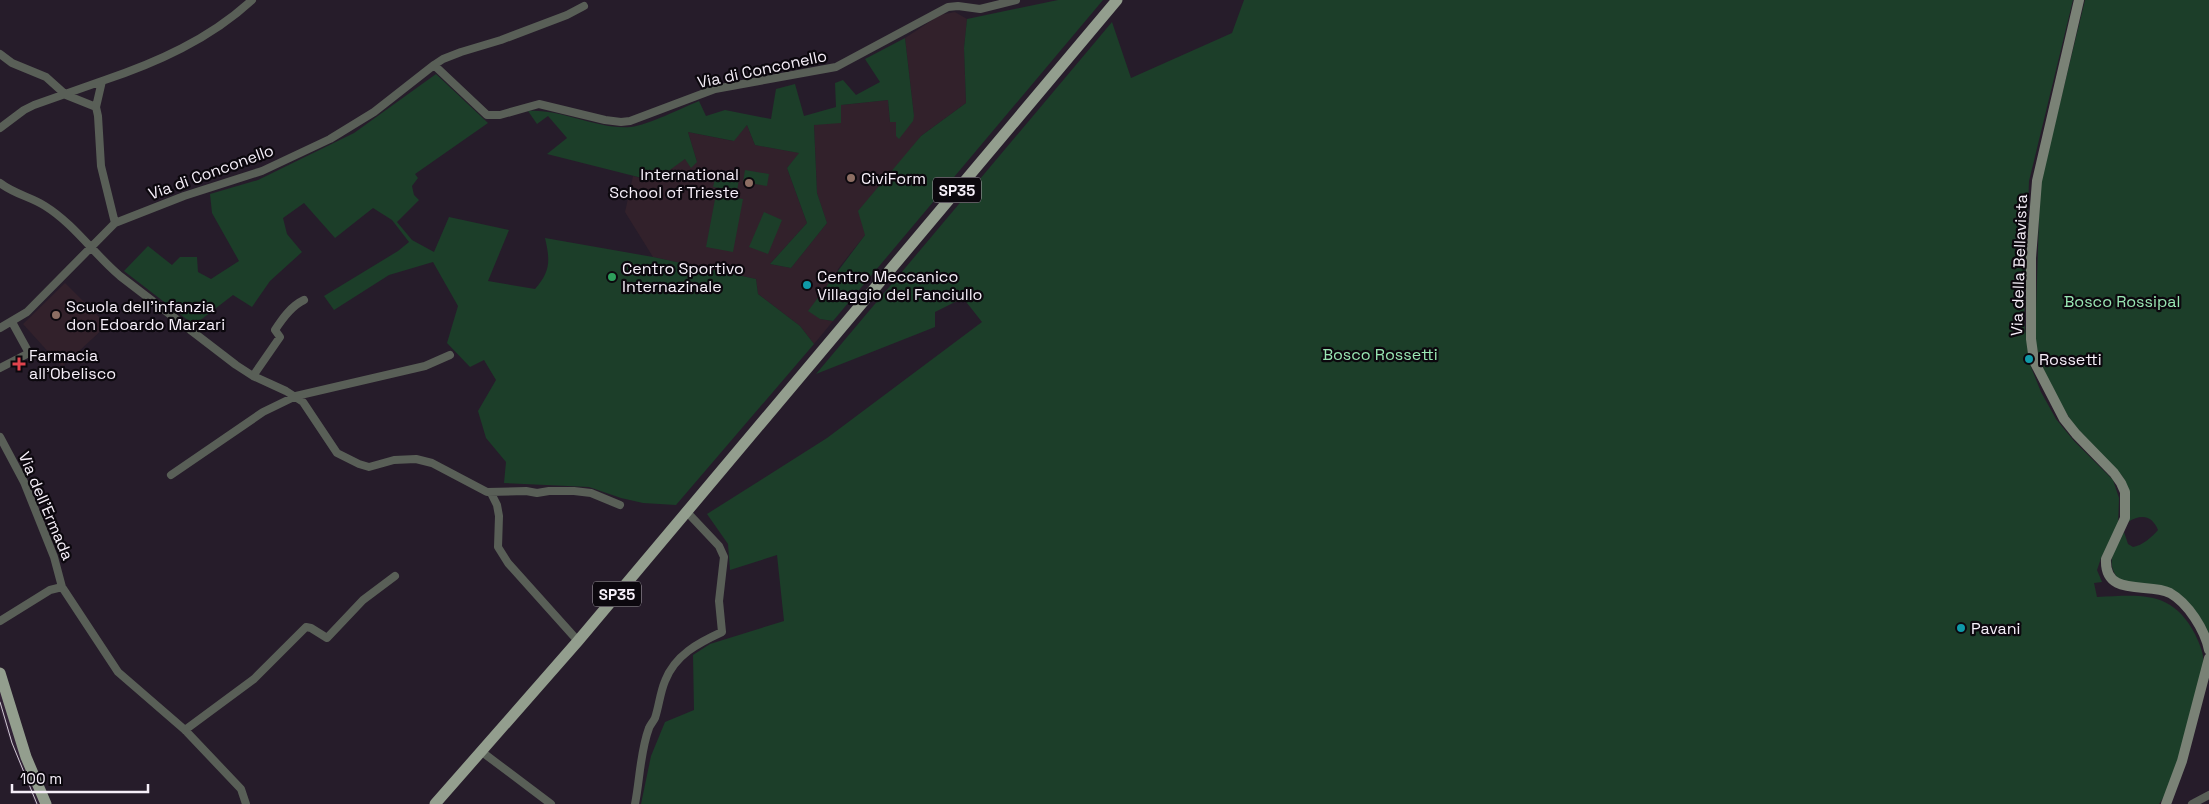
<svg xmlns="http://www.w3.org/2000/svg" width="2209" height="804" viewBox="0 0 2209 804" font-family="'Space Grotesk',sans-serif">
<style>
.built{fill:#312236}
.education{fill:#32212b}
.green{fill:#1c3e29}
.lines{fill:none;stroke-linecap:round;stroke-linejoin:round}
.street{stroke:#595f57;stroke-width:8}
.secondary{stroke:#7a8276;stroke-width:10}
.primary{stroke:#939e8e;stroke-width:11}
.tram{stroke:#cfc8d3;stroke-width:1}
.education-dot{fill:#8d6e63;stroke:#0c080e;stroke-width:2}
.leisure-dot{fill:#2e9e5b;stroke:#0c080e;stroke-width:2}
.culture-dot{fill:#0f9aa8;stroke:#0c080e;stroke-width:2}
.health-dot{fill:#e0444e;stroke:#0c080e;stroke-width:2}
.labels{text-anchor:middle;dominant-baseline:central;stroke-width:4.5;stroke-linejoin:round;paint-order:stroke}
.shield{fill:#0c080e;stroke:#b0aab2;stroke-width:1}
.shield-label{font-size:15px;font-weight:bold;fill:#f6eff9}
.street-label{font-size:16px;fill:#f6eff9;stroke:#0c080e}
.poi-label{font-size:16px;fill:#f6eff9;stroke:#0c080e;text-anchor:start}
.park-label{font-size:16px;fill:#99e6b3;stroke:#0c080e}
</style>
<rect width="100%" height="100%" fill="#261c2a"/>
<path class="built" d="M0 689 41 804H35L6 730 0 709Z"/>
<path class="education" d="M955 12 967 19 964 48 966 103 921 136 865 235 838 269 820 319 833 321 814 344 800 326 758 294 756 279 653 257 625 212 633 176 649 180 654 167 685 159 697 162 688 132 733 141 747 125 755 145 800 153 787 168 807 223 770 264 791 268 827 223 817 193 814 124 841 105 888 100 890 122 896 121V136L914 116 905 38 940 15Z
M65 283 107 325 62 367 23 324Z"/>
<path class="green" d="M1058 0H1103L833 321 820 319 808 311 865 235 858 211 921 136 966 103 964 48 967 19Z
M1244 0H2073L2029 181 2024 322 2031 367 2041 392 2056 419 2074 441 2113 480 2119 498 2118 527 2101 558 2097 570 2102 582 2094 583 2097 597C2141 595 2172 590 2195 634 2200 645 2205 655 2203 667 2201 685 2193 704 2189 722 2181 750 2176 781 2159 804H641L651 756 665 722 694 710 693 655 710 644 784 621 777 555 730 570 728 544 707 514 827 438 982 322 963 298 935 312V327L816 374 1112 22 1131 78 1232 33Z
M2085 0H2209V638L2184 598 2119 580C2104 561 2115 551 2124 532L2128 544 2133 547C2143 545 2151 538 2158 530 2152 515 2141 514 2128 522 2130 505 2131 491 2122 476L2074 425 2056 397 2043 368 2035 342 2040 185Z
M905 38 914 116 913 121 899 139 896 136V122H890L888 100 841 105V123L814 125 817 193 827 223 791 268 770 264 807 223 787 168 799 153 755 145 747 125 734 141 688 132 697 162 691 168 685 159 667 172 654 168 650 180 547 154 567 138 548 116 537 124 528 111C563 109 597 130 631 127 648 125 682 108 699 101L706 116 725 110 771 119 776 89 795 84 804 116 836 107 835 83 843 80 856 95 880 82 865 59Z
M436 74 488 123 415 174 418 178 412 186 414 195 419 200 397 222 412 240 434 252 449 217 509 230 488 281 535 289C551 271 550 260 545 238L653 257 756 279 758 294 800 326 814 344 676 505 643 503 621 498 589 487 504 483 506 462 486 438 478 411 496 380 484 360 470 367 447 343 458 306 433 262 389 275 334 310 324 296 398 251 409 242 392 220 373 208 335 238 304 203 283 218 287 234 302 252 270 281 252 307 233 295 194 325 124 271 148 246 172 265 180 257H197L198 272 211 279 239 261 212 213 210 194 258 180 354 133Z
M745 170 769 174 767 186 743 182Z
M716 175 739 179 737 191 713 187Z
M716 194 743 199 733 252 706 247Z
M764 212 782 220 768 254 749 247Z"/>
<g class="lines">
<path class="street" d="M0 54 12 63 46 77 66 95 96 107
M434 65 443 59 461 52 501 40 567 15 584 6
M96 107 102 81C156 63 210 39 252 0
M96 107 98 116 101 166 115 223
M0 128 24 110 34 105 102 81
M0 183C14 194 31 197 45 206 74 224 94 254 120 276L236 365 253 376 286 391 303 402 337 453 359 464 369 467 394 460 416 459 432 463 487 492 526 491 537 493 549 491H574L591 493 620 505
M0 328 27 312 115 223 184 196 262 171 330 139 374 112 434 65 487 115H500L539 104 605 120 621 122 630 121 715 89 836 67 948 7 958 6 980 9 1016 0
M0 368 29 353 12 322
M253 376 280 337 275 330C282 319 291 306 304 300
M0 437 24 482 54 557 62 587
M171 475 263 412 296 396 425 366 450 355
M491 493 497 505 499 516 498 547 508 563 578 641
M0 621 50 590 62 587 118 672 185 730 241 789 246 804
M185 730 254 679 306 627 311 628 327 638 363 600 395 576
M482 752 551 804
M635 804C640 779 640 752 649 728 650 725 653 722 655 718 659 706 660 693 665 681 675 655 698 643 722 632L719 601 724 557 719 546 686 511
M2192 804 2209 795"/>
<path class="secondary" d="M2079 0 2037 181 2031 258V339L2034 361 2064 419 2076 434 2114 473 2121 483 2125 492V518L2106 559C2104 598 2149 582 2170 593 2188 603 2205 630 2209 650
M2166 804 2182 761 2209 658"/>
<path class="primary" d="M0 673 26 757 46 804
M435 804 578 641 1117 0"/>
<path class="tram" d="M0 702 12 743 37 804"/>
</g>
<g class="education-dot">
<circle cx="851" cy="178" r="5"/>
<circle cx="749" cy="183" r="5"/>
<circle cx="56" cy="315" r="5"/>
</g>
<circle class="leisure-dot" cx="612" cy="277" r="5"/>
<g class="culture-dot">
<circle cx="807" cy="285" r="5"/>
<circle cx="2029" cy="359" r="5"/>
<circle cx="1961" cy="628" r="5"/>
</g>
<path class="health-dot" d="M16.5 356.5h5v5h5v5h-5v5h-5v-5h-5v-5h5z"/>
<g class="labels">
<g class="shield">
<rect x="933" y="177.5" width="48" height="25" rx="4"/>
<rect x="593" y="581.5" width="48" height="25" rx="4"/>
</g>
<g class="shield-label">
<text x="957" y="190">SP35</text>
<text x="617" y="594">SP35</text>
</g>
<g class="street-label">
<text transform="translate(762 69) rotate(-12)">Via di Conconello</text>
<text transform="translate(211 172) rotate(-20)">Via di Conconello</text>
<text transform="translate(2019 265) rotate(-88)">Via della Bellavista</text>
<text transform="translate(46 506) rotate(67)">Via dell'Ermada</text>
</g>
<g class="poi-label">
<text x="739" y="174" text-anchor="end">International<tspan x="739" dy="18">School of Trieste</tspan></text>
<text x="861" y="178">CiviForm</text>
<text x="622" y="268">Centro Sportivo<tspan x="622" dy="18">Internazinale</tspan></text>
<text x="817" y="276">Centro Meccanico<tspan x="817" dy="18">Villaggio del Fanciullo</tspan></text>
<text x="66" y="306">Scuola dell'infanzia<tspan x="66" dy="18">don Edoardo Marzari</tspan></text>
<text x="29" y="355">Farmacia<tspan x="29" dy="18">all'Obelisco</tspan></text>
<text x="2039" y="359">Rossetti</text>
<text x="1971" y="628">Pavani</text>
</g>
<g class="park-label">
<text x="2122" y="301">Bosco Rossipal</text>
<text x="1380" y="354">Bosco Rossetti</text>
</g>
</g>
<path d="M12 784v8h136v-8" fill="none" stroke="#f6eff9" stroke-width="2.5"/>
<text x="20" y="784" font-size="15" fill="#f6eff9" stroke="#0c080e" stroke-width="4" paint-order="stroke">100 m</text>
</svg>
